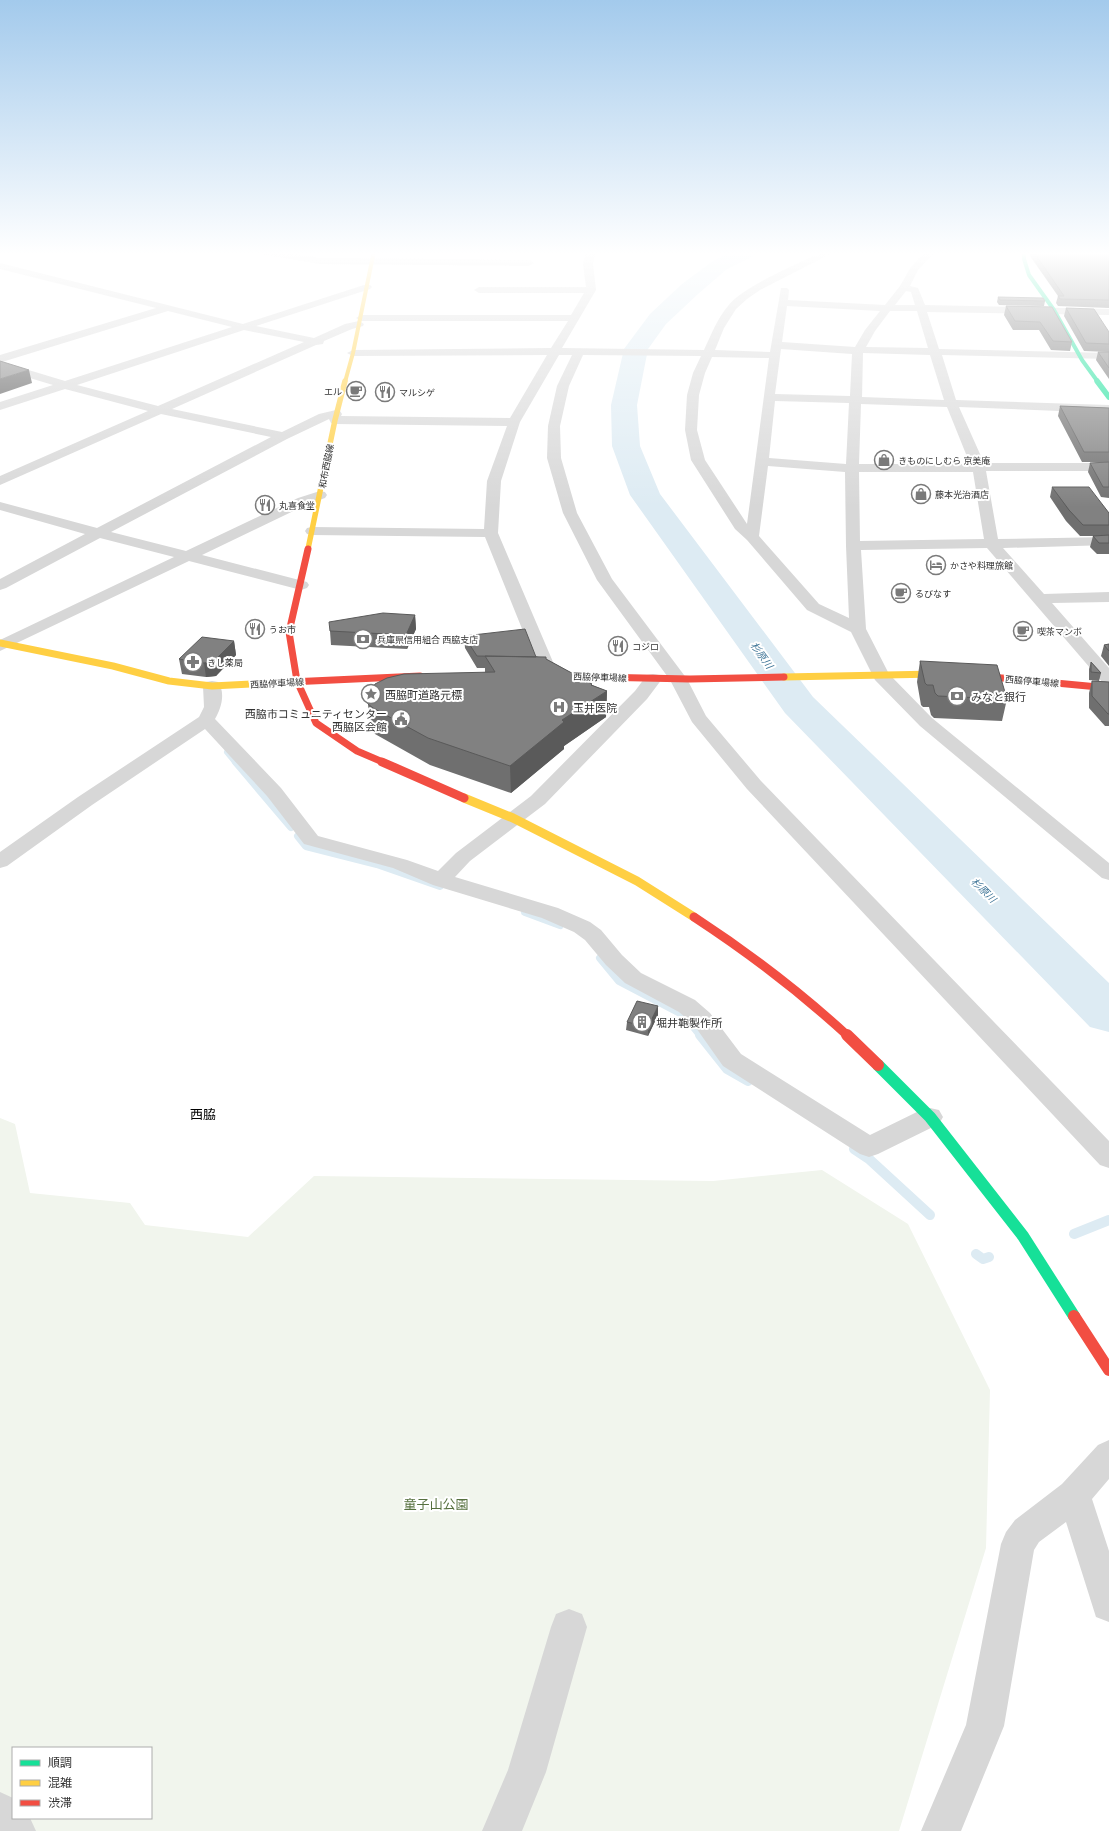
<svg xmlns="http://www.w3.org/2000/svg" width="1109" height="1831" viewBox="0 0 1109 1831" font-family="'Open Sans','Noto Sans JP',sans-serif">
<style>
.green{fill:#f1f5ed;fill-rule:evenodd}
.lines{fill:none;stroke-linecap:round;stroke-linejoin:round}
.stream-far2{stroke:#ddebf3;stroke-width:6}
.stream-far1{stroke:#ddebf3;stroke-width:8}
.stream{stroke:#ddebf3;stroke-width:10}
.river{fill:#ddebf3;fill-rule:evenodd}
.street{fill:#d7d7d7;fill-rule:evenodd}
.fast-far2{stroke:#16e098;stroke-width:4}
.fast-far1{stroke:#16e098;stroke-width:5.5}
.fast{stroke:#16e098;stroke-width:12}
.slow-far3{stroke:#ffcf43;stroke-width:4}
.slow-far2{stroke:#ffcf43;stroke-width:5.5}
.slow-far1{stroke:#ffcf43;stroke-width:7}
.slow{stroke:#ffcf43;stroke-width:9}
.jam-far2{stroke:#f24e42;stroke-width:7}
.jam-far1{stroke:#f24e42;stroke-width:9}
.jam{stroke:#f24e42;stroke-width:12}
.wall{fill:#6f6f6f}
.shaded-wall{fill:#5a5a5a}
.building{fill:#818181;stroke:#5a5a5a}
.labels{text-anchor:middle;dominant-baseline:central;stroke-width:4;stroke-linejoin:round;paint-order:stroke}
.far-poi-label{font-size:9px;fill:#333;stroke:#fff;text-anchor:start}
.far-street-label{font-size:9px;fill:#333;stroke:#fff}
.far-water-label{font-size:10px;font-style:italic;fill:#3f7597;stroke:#fff}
.poi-label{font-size:11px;fill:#333;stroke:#fff;text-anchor:start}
.quarter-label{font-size:13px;fill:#000;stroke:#fff}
.near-park-label{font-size:13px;fill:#56703f;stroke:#fff}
</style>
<rect width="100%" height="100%" fill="#fff"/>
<path class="green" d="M0 1118 15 1124 30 1193 130 1203 145 1225 248 1237 314 1176 713 1181 822 1170 908 1224 990 1390 986 1548 899 1831H0ZM13 1748H151V1818H13Z"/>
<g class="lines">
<path class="stream-far2" d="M227 752 236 763"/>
<path class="stream-far1" d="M236 762 291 827
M298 836 306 846 377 864 440 886
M525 912 560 925
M600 958 619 981 684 1015 701 1036"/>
<path class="stream" d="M700 1035 727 1069 748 1081
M854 1149 869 1159 930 1215
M1074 1234 1109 1220
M976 1254 983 1259 989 1257"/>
<path class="river" d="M733 251H759L756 255 727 269 698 294 666 324 648 349 637 405 640 446 660 494 813 697 1109 983V1032L1090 1027 785 713 630 495 612 446 611 405 624 349 650 314 682 284 713 261Z"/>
<path class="street" d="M255 251H276L320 258 529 260 534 263 529 266 320 264 260 254Z
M586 251H596L593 264 596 290 562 348 704 350C711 335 717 319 728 306 743 286 800 263 824 251H836L760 290 747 299 736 309 724 328 715 350 770 352 781 288H787L789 290 788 300 885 305 900 286 911 267 926 251H936L918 270 910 286 918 288 925 305 1109 309V315L927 312 939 349 1109 353V359L942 355 956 400 1109 405V413L959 407 984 463H1109V471H986L998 539 1109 537V545L1003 548 1044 594 1109 592V602L1052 603 1109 668V684L1103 683 987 548 861 550 866 629 889 674 932 718 1109 863V880L1102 878 920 726 875 680 851 632 807 610 747 540 735 529 691 460 685 430 687 395 693 373 701 356 583 355 569 386 560 426 561 458 577 513 612 579 687 679 706 716 761 781 1109 1141V1168L1100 1165 747 789 692 722 670 680 597 580 563 513 547 458 548 426 557 386 572 355H559L520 422 501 481 498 533 559 676 556 680 550 681 544 680 541 676 485 537 312 535 307 534 305 531 307 528 312 527 484 529 487 481 507 426 335 424 331 423 329 419 327 420 287 439 111 532 186 551 298 498 320 491 325 492 327 495 325 498 308 504 202 555 307 582 309 585 307 588 301 590 189 561 0 651V640L174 557 100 538 6 588 0 590V579L85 534 0 510V502L97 528 271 437 161 414 0 485V476L148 411 65 389 0 410V402L53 385 0 369V355L156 308 0 269V263L243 324 364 285H370L372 287 370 289 256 326 314 338 345 324 359 321 364 324 363 326 352 329 324 341 323 344 316 345 172 409 282 432 319 414 336 410 340 411 342 414 341 416 510 418 547 355 353 356 347 353 353 350 551 348 568 321H361L356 318 361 315H571L584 293H479L474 290 479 287H586L583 264ZM906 291 911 292 915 305H895ZM787 306 880 311 865 330 855 347 782 342ZM168 311 232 327 65 381 2 362ZM890 311H917L928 348 866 347 875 331ZM244 330 304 342 158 406 77 385ZM781 349 852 354 850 396 775 394ZM863 353 930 355 944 400 862 397ZM712 357 769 358 747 524 705 460 697 430 699 395 705 373ZM775 401 849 403 846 464 769 458ZM861 404 947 407 970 464H859ZM768 466 845 472 846 546 849 618 819 604 759 536ZM859 472H973L984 539 860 541Z
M653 674 659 675 662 679 647 699 545 804 470 861 455 877 558 908 590 922 601 930 622 955 641 973 695 1000 710 1013 741 1054 870 1135 921 1110 930 1108 939 1110 943 1117 939 1124 878 1154 869 1157 860 1154 723 1066 694 1025 679 1012 625 983 606 965 585 940 574 932 542 918 433 885 393 868 304 844 267 796 205 729 92 805 7 866 0 868V852L78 797 199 717 204 707 203 686 206 682 212 681 218 682C226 693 221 709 215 719L281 788 318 836 407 860 438 871 456 853 531 796 635 691 647 675Z
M1109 1440V1479L1092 1499 1109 1551V1622L1096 1617 1066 1522 1039 1542 1034 1550 1004 1726 961 1831H921L966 1725 1001 1544 1006 1532 1015 1520 1062 1484 1098 1445Z
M569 1609 582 1614 587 1627 546 1772 522 1831H482L508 1770 551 1627 556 1614Z
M0 1792 13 1798V1818H30L36 1831H0Z"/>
<path class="fast-far2" d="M1024 251V259L1029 275 1054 310 1082 360 1098 382"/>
<path class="fast-far1" d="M1097 381 1109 397"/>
<path class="fast" d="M878 1065 930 1117 1023 1236 1074 1316"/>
<path class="slow-far3" d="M345 382 353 353 374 251"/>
<path class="slow-far2" d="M308 549 335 420 345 381"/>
<path class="slow-far1" d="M0 643 113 666 169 681 212 686 290 682
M784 677 936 674 991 677"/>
<path class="slow" d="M464 798 513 818 637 881 694 917"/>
<path class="jam-far2" d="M308 549 289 632 297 681 316 723 357 751 385 763
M548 676 690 679 784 677
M991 677 1109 688
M290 682 420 676"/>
<path class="jam-far1" d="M382 762 464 798
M694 917C749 953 800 992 848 1036"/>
<path class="jam" d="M847 1035 878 1065
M1074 1316 1109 1370"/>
</g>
<path class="wall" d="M1030 251H1109V308L1058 306 1056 303 1058 296 1030 256Z
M998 297 1045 301 1044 306 999 305 997 302Z
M1006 306 1052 307 1072 342 1070 351 1051 350 1039 330H1013L1004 315Z
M1066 308 1109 332V352L1084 351 1064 316Z
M1098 352H1109V379L1096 360Z
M1060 406 1109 408V462H1082L1058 416Z
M1109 462V498L1101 497 1088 472 1090 463Z
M1052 487 1109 513V554H1097L1090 547 1093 536H1095H1080L1066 521 1050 497Z
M415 615 416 629 407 649 331 645 330 631Z
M464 636 546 659 592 684V685L607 691 606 717 564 746V749L511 793 430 765 375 734 370 730 368 704 485 672V668H477L465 648Z
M234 641 236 655 216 676 206 677 182 674 179 659Z
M1109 644V666L1101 656 1104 645Z
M920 661 1007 699 1002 721 934 718 931 715 929 707H923L921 705 917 682Z
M1091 662 1101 673 1099 681 1089 680V669Z
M1092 681 1109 682V726H1105L1089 708V693Z
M658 1015 648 1036 626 1030 627 1022Z"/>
<path class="shaded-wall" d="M29 370 32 383 0 394V379Z
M415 615 416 629 407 649 406 635Z
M234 641 236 655 216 676 206 677 204 663Z
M592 684V701L607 691 606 717 564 746V749L511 793 510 766 562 720 591 685Z
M658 1006V1015L648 1036V1027Z"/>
<path class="building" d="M1033 251H1109V300L1060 299 1058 296H1064Z
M998 297 1043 298 1045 301 1000 300Z
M1006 306 1052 307 1072 342 1053 341 1040 322 1015 321Z
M1066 308 1094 309 1109 332V344L1086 343Z
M1098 352H1109V368Z
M0 361 29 370 0 379Z
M1060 406 1109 408V452H1084Z
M1109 462V487H1103L1090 463Z
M1052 487H1089L1109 513V525H1083L1069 510Z
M1109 535V543H1099L1093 536Z
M383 613 415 615 406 635 330 631 329 622Z
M525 629 536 657 477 656 464 636Z
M202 637 234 641 214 661 204 663 179 659Z
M1109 644V651L1104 645Z
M485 656 546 657V659L592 684 591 685 607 691 562 720 564 722 510 766 428 738 373 708 368 704V695L375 684 387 678 404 674 495 672Z
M920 661 997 665 1007 699 938 696 935 693 933 685H927L925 683Z
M1091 662 1101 673 1091 672Z
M1092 681 1109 682V714H1108L1092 696Z
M637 1001 658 1006 648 1027 627 1022Z"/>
<linearGradient id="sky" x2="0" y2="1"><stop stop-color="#a3caec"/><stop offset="0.5" stop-color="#fff"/><stop offset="1" stop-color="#fff" stop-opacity="0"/></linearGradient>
<rect width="1109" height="507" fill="url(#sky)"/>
<defs>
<symbol id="cafe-ring" viewBox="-11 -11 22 22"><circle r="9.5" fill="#fff" stroke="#7a7a7a" stroke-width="1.5"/><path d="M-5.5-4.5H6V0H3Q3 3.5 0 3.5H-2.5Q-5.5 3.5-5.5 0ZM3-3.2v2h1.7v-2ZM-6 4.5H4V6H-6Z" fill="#7a7a7a"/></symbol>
<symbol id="restaurant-ring" viewBox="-11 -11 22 22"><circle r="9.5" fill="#fff" stroke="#7a7a7a" stroke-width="1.5"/><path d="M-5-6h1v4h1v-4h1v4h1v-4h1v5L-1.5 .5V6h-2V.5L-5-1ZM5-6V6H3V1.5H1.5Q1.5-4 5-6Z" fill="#7a7a7a"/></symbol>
<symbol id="shop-ring" viewBox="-11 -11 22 22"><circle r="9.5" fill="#fff" stroke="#7a7a7a" stroke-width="1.5"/><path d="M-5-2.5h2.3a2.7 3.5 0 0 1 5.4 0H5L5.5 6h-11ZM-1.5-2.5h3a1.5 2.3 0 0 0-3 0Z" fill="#7a7a7a"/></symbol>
<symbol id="hotel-ring" viewBox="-11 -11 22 22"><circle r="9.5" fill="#fff" stroke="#7a7a7a" stroke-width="1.5"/><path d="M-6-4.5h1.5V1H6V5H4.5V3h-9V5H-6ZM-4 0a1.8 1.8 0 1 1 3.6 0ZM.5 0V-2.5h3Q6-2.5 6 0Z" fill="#7a7a7a"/></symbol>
<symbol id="bank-ring" viewBox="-11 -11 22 22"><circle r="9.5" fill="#fff" stroke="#7a7a7a" stroke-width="1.5"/><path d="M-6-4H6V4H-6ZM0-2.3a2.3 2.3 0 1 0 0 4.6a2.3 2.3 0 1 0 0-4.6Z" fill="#7a7a7a"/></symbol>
<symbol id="pharmacy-ring" viewBox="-11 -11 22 22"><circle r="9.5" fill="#fff" stroke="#7a7a7a" stroke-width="1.5"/><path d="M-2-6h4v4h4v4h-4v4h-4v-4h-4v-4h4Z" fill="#7a7a7a"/></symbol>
<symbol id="sight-ring" viewBox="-11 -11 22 22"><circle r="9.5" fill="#fff" stroke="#7a7a7a" stroke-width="1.5"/><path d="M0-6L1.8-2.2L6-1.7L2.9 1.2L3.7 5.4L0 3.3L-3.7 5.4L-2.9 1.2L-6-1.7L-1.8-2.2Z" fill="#7a7a7a"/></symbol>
<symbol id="hospital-ring" viewBox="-11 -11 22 22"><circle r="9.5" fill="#fff" stroke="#7a7a7a" stroke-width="1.5"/><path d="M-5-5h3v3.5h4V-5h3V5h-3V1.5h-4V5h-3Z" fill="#7a7a7a"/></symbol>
<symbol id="civic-ring" viewBox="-11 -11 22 22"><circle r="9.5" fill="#fff" stroke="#7a7a7a" stroke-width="1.5"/><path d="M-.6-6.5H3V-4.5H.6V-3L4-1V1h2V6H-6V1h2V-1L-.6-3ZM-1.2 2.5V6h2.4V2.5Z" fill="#7a7a7a"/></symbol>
<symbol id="building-ring" viewBox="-11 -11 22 22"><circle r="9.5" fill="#fff" stroke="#7a7a7a" stroke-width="1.5"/><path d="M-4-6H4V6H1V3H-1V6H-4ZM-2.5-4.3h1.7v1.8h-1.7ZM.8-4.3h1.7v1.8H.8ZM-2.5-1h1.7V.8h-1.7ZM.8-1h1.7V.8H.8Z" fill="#7a7a7a"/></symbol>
</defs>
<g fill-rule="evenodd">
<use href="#cafe-ring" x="345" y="380" width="22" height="22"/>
<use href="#restaurant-ring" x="374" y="381" width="22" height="22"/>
<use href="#shop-ring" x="873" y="449" width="22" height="22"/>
<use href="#shop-ring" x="910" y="483" width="22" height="22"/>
<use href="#restaurant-ring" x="254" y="494" width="22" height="22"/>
<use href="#hotel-ring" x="925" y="554" width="22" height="22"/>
<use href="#cafe-ring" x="890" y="582" width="22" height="22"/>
<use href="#restaurant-ring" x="244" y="618" width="22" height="22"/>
<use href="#cafe-ring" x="1012" y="620" width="22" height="22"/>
<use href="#bank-ring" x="352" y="628" width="22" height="22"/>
<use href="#restaurant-ring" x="607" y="635" width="22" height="22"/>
<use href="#pharmacy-ring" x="182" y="651" width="22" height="22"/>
<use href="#sight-ring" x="360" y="683" width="22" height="22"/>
<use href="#bank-ring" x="946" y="685" width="22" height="22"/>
<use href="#hospital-ring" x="548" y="696" width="22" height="22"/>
<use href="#civic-ring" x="390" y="708" width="22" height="22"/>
<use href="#building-ring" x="631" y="1011" width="22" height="22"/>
</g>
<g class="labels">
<g class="far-poi-label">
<text x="342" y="391" text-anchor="end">エル</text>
<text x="399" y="392">マルシゲ</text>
<text x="898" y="460">きものにしむら 京美庵</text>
<text x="935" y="494">藤本光治酒店</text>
<text x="279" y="505">丸喜食堂</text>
<text x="950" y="565">かさや料理旅館</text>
<text x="915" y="593">るびなす</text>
<text x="269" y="629">うお市</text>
<text x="1037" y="631">喫茶マンボ</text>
<text x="377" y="639">兵庫県信用組合 西脇支店</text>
<text x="632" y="646">コジロ</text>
<text x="207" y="662">きし薬局</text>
</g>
<g class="far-street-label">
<text transform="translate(326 466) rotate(-79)">和布西脇線</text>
<text transform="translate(600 677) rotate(2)">西脇停車場線</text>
<text transform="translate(1032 681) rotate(5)">西脇停車場線</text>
<text transform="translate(277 683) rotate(-3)">西脇停車場線</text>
</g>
<g class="far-water-label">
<text transform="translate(762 655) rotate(54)">杉原川</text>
<text transform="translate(984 890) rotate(45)">杉原川</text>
</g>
<g class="poi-label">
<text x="385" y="694">西脇町道路元標</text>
<text x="971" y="696">みなと銀行</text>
<text x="573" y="707">玉井医院</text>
<text x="387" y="713" text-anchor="end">西脇市コミュニティセンター<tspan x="387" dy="13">西脇区会館</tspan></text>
<text x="656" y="1022">堀井鞄製作所</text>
</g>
<g class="quarter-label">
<text x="203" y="1114">西脇</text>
</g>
<g class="near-park-label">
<text x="436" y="1504">童子山公園</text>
</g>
</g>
<rect x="12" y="1747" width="140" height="72" fill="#ffffff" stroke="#adadad"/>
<rect x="20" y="1760" width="20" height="6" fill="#16e098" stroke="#adadad"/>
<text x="48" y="1767" font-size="12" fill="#333333">順調</text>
<rect x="20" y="1780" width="20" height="6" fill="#ffcf43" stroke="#adadad"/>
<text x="48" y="1787" font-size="12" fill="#333333">混雑</text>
<rect x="20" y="1800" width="20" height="6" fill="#f24e42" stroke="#adadad"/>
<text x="48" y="1807" font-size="12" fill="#333333">渋滞</text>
</svg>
